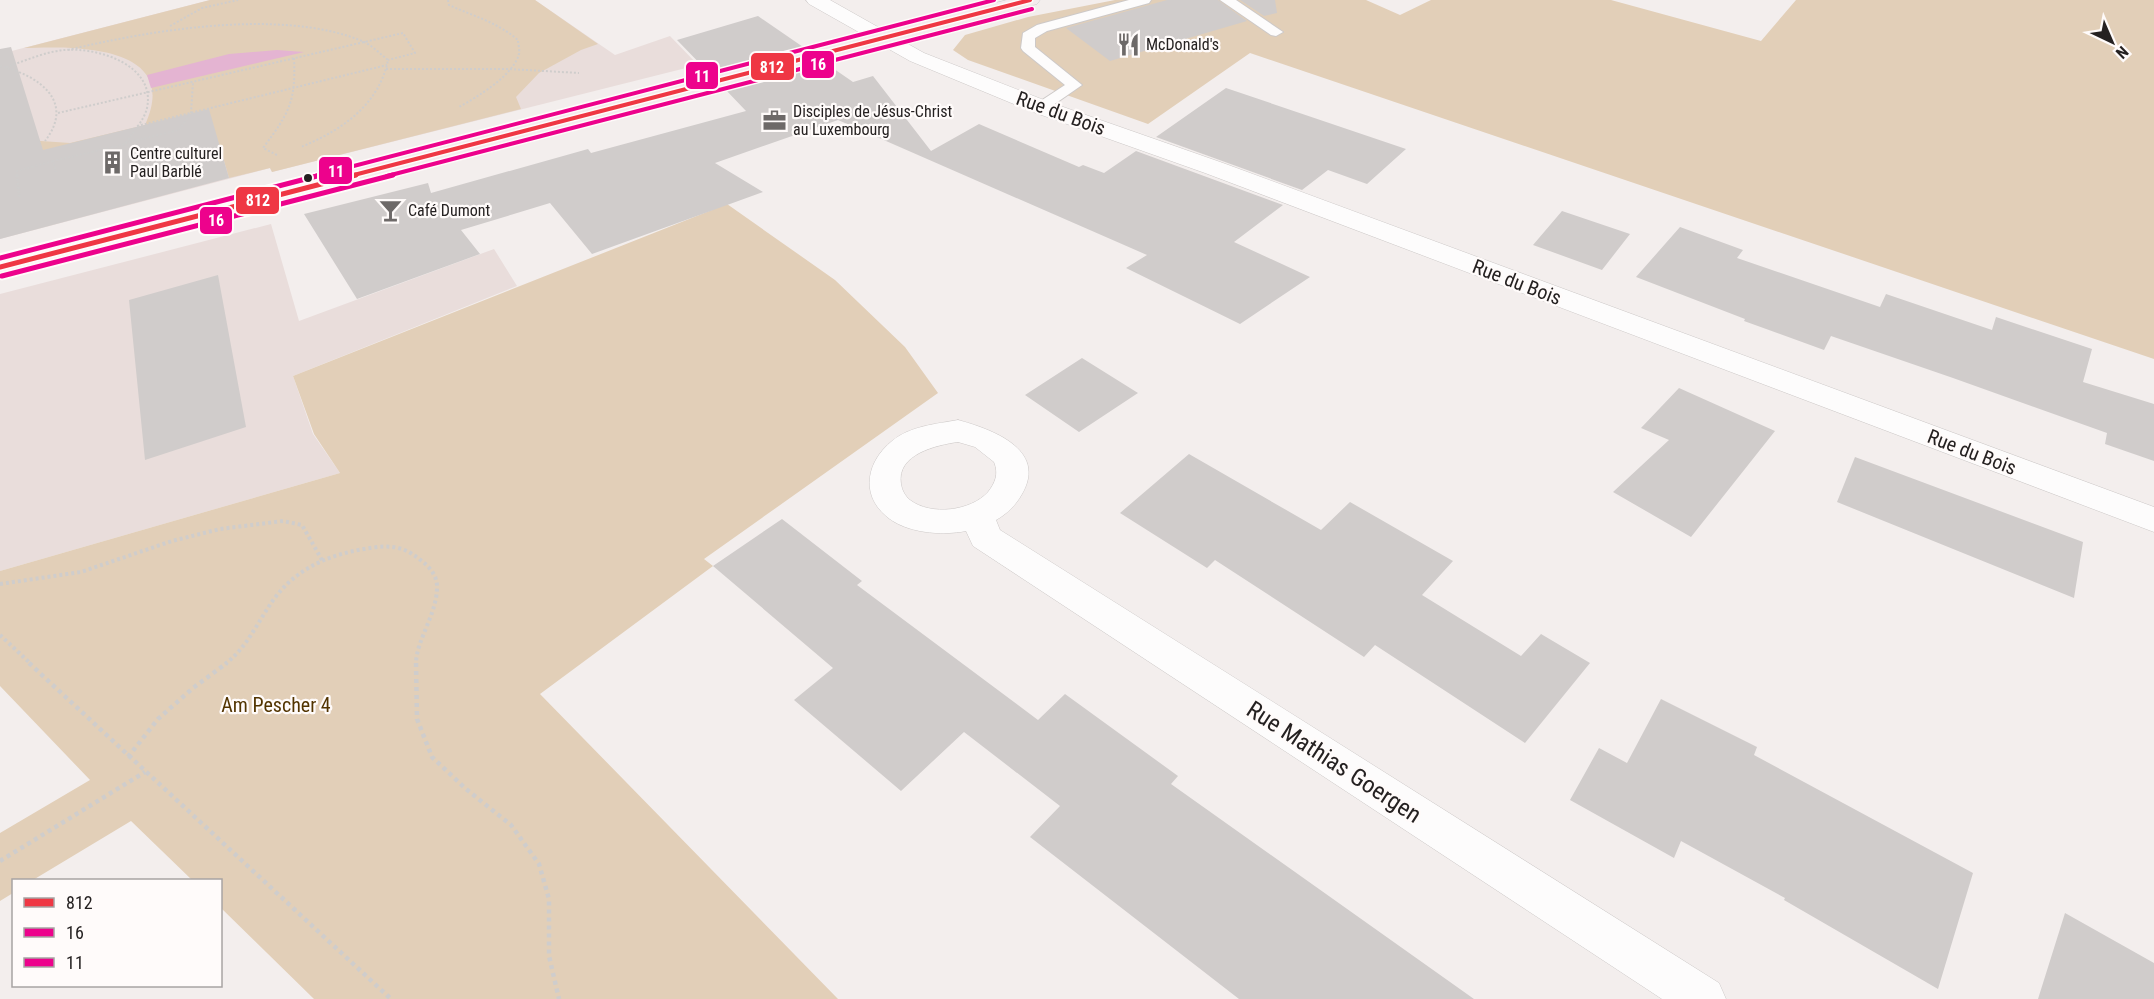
<svg xmlns="http://www.w3.org/2000/svg" width="2154" height="999" viewBox="0 0 2154 999" font-family="'Roboto Condensed',sans-serif">
<style>
.built{fill:#e9dddb}
.green{fill:#e2cfb8}
.water{fill:#e4b4d2}
.building{fill:#d0cccb}
.lines{fill:none;stroke-linecap:round;stroke-linejoin:round}
.service-casing{stroke:#cdc9c8;stroke-width:2}
.minor-casing{stroke:#cdc9c8;stroke-width:1}
.primary-casing{stroke:#cfcccc;stroke-width:1}
.path-far3{stroke:#cfcdcc;stroke-width:2;stroke-dasharray:2 2;stroke-linecap:butt}
.path-far2{stroke:#cfcdcc;stroke-width:3;stroke-dasharray:2 2;stroke-linecap:butt}
.path-far1{stroke:#cfcdcc;stroke-width:4;stroke-dasharray:3 3;stroke-linecap:butt}
.path{stroke:#cfcdcc;stroke-width:4.5;stroke-dasharray:4 4;stroke-linecap:butt}
.service{fill:#fdfcfc;fill-rule:evenodd}
.minor{fill:#fdfcfc;fill-rule:evenodd}
.primary{fill:#f4ebed;fill-rule:evenodd}
.bus-1-far1-casing{stroke:#fffbfa;stroke-width:7}
.bus-1-casing{stroke:#fffbfa;stroke-width:9}
.bus-2-far1-casing{stroke:#fffbfa;stroke-width:7}
.bus-2-casing{stroke:#fffbfa;stroke-width:9}
.bus-3-far1-casing{stroke:#fffbfa;stroke-width:7}
.bus-3-casing{stroke:#fffbfa;stroke-width:9}
.bus-1-far1{stroke:#ef3744;stroke-width:4}
.bus-1{stroke:#ef3744;stroke-width:5}
.bus-2-far1{stroke:#ed028c;stroke-width:4}
.bus-2{stroke:#ed028c;stroke-width:5}
.bus-3-far1{stroke:#ed028c;stroke-width:4}
.bus-3{stroke:#ed028c;stroke-width:5}
.bus-dot{fill:#252121;stroke:#fffbfa;stroke-width:2}
.labels{text-anchor:middle;dominant-baseline:central;stroke-width:4.5;stroke-linejoin:round;paint-order:stroke}
.far-poi-label{font-size:16px;fill:#252121;stroke:#fffbfa;text-anchor:start}
.street-label{font-size:20px;fill:#252121;stroke:#fffbfa}
.park-label{font-size:20px;fill:#523400;stroke:#fffbfa}
.near-street-label{font-size:24px;fill:#252121;stroke:#fffbfa}
.line-badge{stroke:#fffbfa;stroke-width:2}
.badge-label{font-size:16px;text-anchor:middle;font-weight:bold;fill:#fff}
</style>
<rect width="100%" height="100%" fill="#f3eeed"/>
<path class="built" d="M210 0H535L615 55 670 36 698 65 272 172 270 168 0 239V54Z
M271 224 299 321 494 249 517 286 293 376 313 434 340 473 0 571V294Z"/>
<path class="green" d="M210 0H535L598 44 581 50 539 73 516 97 521 109 272 172 270 168 229 178 220 147 0 171 12 139 70 143 145 125C182 44 74 46 24 48Z
M1115 0H1366L1400 15 1431 0H1611L1761 41 1796 0H2154V359L1250 53 1148 124 968 60 953 50 965 35 1028 17Z
M727 204 835 280 905 347 938 393 704 559 713 566 540 694 838 999H314L221 908 220 880H192L131 821 33 880H14L13 893 0 901V833L90 780 0 686V571L340 473 314 434 293 376Z"/>
<path class="water" d="M277 50 304 52 151 88 147 75 229 54Z"/>
<path class="building" d="M1167 0H1218L1247 21 1110 61 1066 28Z
M1240 0H1275L1277 13 1264 16Z
M758 16 806 49 710 74 677 40Z
M11 47 43 150 209 109 229 178 0 239V49Z
M824 62 853 82 873 76 931 151 979 124 1079 167 1083 165 1104 173 1136 151 1283 205 1234 242 1310 277 1240 324 1126 268 1147 255 838 120 715 163 763 192 592 254 550 203 461 230 480 254 357 299 304 214 428 183 431 193 588 149 591 153 746 111 724 88Z
M1226 88 1406 149 1367 184 1328 170 1302 190 1156 137Z
M1562 211 1630 234 1602 270 1533 245Z
M1680 227 1743 250 1737 258 1880 307 1886 294 1992 330 1996 317 2092 349 2083 382 2154 404V461L2105 444 2107 433 1953 378 1831 336 1824 350 1744 321 1745 319 1636 277Z
M218 275 246 427 145 460 129 300Z
M1082 358 1138 393 1079 432 1025 395Z
M1679 388 1775 431 1691 537 1613 492 1669 440 1641 428Z
M1189 454 1321 530 1350 502 1453 561 1422 595 1521 656 1541 634 1590 663 1525 743 1375 645 1364 657 1215 560 1207 568 1120 513Z
M1855 457 2083 542 2074 598 1837 502Z
M782 519 862 581 857 585 1038 720 1065 694 1178 776 1171 784 1474 999H1239L1030 837 1060 806 964 732 901 791 794 700 833 668 713 566Z
M1661 699 1757 747 1754 755 1973 873 1938 989 1784 900 1785 898 1681 841 1674 858 1570 800 1599 748 1627 763Z
M2065 913 2154 963V999H2038Z"/>
<g class="lines">
<defs>
<path id="service" d="M1129 0H1151L1149 3 1047 31 1035 38V47L1082 85 1046 110H1036L1033 107 1036 104 1065 85 1023 51 1021 48 1023 33 1037 25Z
M1220 0H1236L1283 32 1276 36 1271 35Z"/>
<path id="minor" d="M806 0H830L924 53 1049 102 1223 163 2154 507V532L1205 173 1033 112 910 61 809 4Z
M958 420C991 429 1048 449 1022 494 1016 505 1007 514 996 520L1000 530 1719 983 1726 999H1662L973 546 966 531C942 536 905 533 886 516 860 494 867 461 892 441 910 426 936 424 958 420ZM958 442 975 447 994 462C999 474 995 483 988 492 971 511 931 516 910 500 905 496 902 490 901 484 896 454 937 445 958 442Z"/>
<path id="primary" d="M1007 0H1040L1037 4 0 275V259Z"/>
</defs>
<use href="#service" class="service-casing"/>
<use href="#minor" class="minor-casing"/>
<use href="#primary" class="primary-casing"/>
<path class="path-far3" d="M448 0 449 5C473 16 497 22 518 40 518 44 520 50 519 54 513 76 477 97 459 107
M170 26 202 8 238 0
M68 50C151 30 282 8 362 41 372 45 380 54 388 60 379 105 342 130 301 147
M0 66C38 75 76 101 45 141
M6 67C25 61 44 52 64 50 98 47 156 65 147 108 144 121 132 133 125 144L53 161 56 172
M386 69H509L579 73
M58 113 403 33 415 53 388 60
M137 126 387 65
M125 143 179 130 191 113 193 82
M277 155 263 148C289 113 296 102 294 58
M17 176V171L53 161"/>
<path class="path-far2" d="M17 175 19 197"/>
<path class="path-far1" d="M0 584 81 572 172 541 220 529 283 521 302 525 322 560
M0 635 31 664
M225 664C247 648 258 621 274 599 296 569 328 555 364 549 381 546 397 544 412 554 423 561 436 571 437 585 438 613 416 640 416 664"/>
<path class="path" d="M29 663 391 999
M416 663 417 719 432 757 466 789 511 825 539 864 549 899V956L559 999
M128 757 158 719 193 688 227 663
M0 861 145 772"/>
<use href="#service" class="service"/>
<use href="#minor" class="minor"/>
<use href="#primary" class="primary"/>
<defs>
<path id="bus-1-far1" d="M350 176 1030 0"/>
<path id="bus-1" d="M0 267 356 175"/>
<path id="bus-2-far1" d="M387 176 1032 9"/>
<path id="bus-2" d="M2 276 393 175"/>
<path id="bus-3-far1" d="M315 176 994 0"/>
<path id="bus-3" d="M0 258 321 175"/>
</defs>
<use href="#bus-1-far1" class="bus-1-far1-casing"/>
<use href="#bus-1" class="bus-1-casing"/>
<use href="#bus-2-far1" class="bus-2-far1-casing"/>
<use href="#bus-2" class="bus-2-casing"/>
<use href="#bus-3-far1" class="bus-3-far1-casing"/>
<use href="#bus-3" class="bus-3-casing"/>
<use href="#bus-1-far1" class="bus-1-far1"/>
<use href="#bus-1" class="bus-1"/>
<use href="#bus-2-far1" class="bus-2-far1"/>
<use href="#bus-2" class="bus-2"/>
<use href="#bus-3-far1" class="bus-3-far1"/>
<use href="#bus-3" class="bus-3"/>
</g>
<defs>
<symbol id="restaurant-bare" viewBox="-9 -9 18 18"><path d="M-5-6h1v4h1v-4h1v4h1v-4h1v5L-1.5 .5V6h-2V.5L-5-1ZM5-6V6H3V1.5H1.5Q1.5-4 5-6Z" fill="#6d6968" stroke="#fffbfa" stroke-width="2.5" paint-order="stroke"/></symbol>
<symbol id="office-bare" viewBox="-9 -9 18 18"><path d="M-6-3h4V-5.5h4V-3h4V5H-6ZM-1-4.5V-3h2v-1.5ZM-6 0V1H6V0Z" fill="#6d6968" stroke="#fffbfa" stroke-width="2.5" paint-order="stroke"/></symbol>
<symbol id="building-bare" viewBox="-9 -9 18 18"><path d="M-4-6H4V6H1V3H-1V6H-4ZM-2.5-4.3h1.7v1.8h-1.7ZM.8-4.3h1.7v1.8H.8ZM-2.5-1h1.7V.8h-1.7ZM.8-1h1.7V.8H.8Z" fill="#6d6968" stroke="#fffbfa" stroke-width="2.5" paint-order="stroke"/></symbol>
<symbol id="bar-bare" viewBox="-9 -9 18 18"><path d="M-6-5H6L.8 .8V4.5H3.5V6h-7V4.5H-.8V.8Z" fill="#6d6968" stroke="#fffbfa" stroke-width="2.5" paint-order="stroke"/></symbol>
</defs>
<g fill-rule="evenodd">
<use href="#restaurant-bare" x="1112" y="28" width="33" height="33"/>
<use href="#office-bare" x="758" y="104" width="33" height="33"/>
<use href="#building-bare" x="96" y="146" width="33" height="33"/>
<use href="#bar-bare" x="374" y="194" width="33" height="33"/>
</g>
<circle class="bus-dot" cx="308" cy="178" r="5"/>
<g class="labels">
<g class="far-poi-label">
<text x="1146" y="44">McDonald's</text>
<text x="793" y="111">Disciples de Jésus-Christ<tspan x="793" dy="18">au Luxembourg</tspan></text>
<text x="130" y="153">Centre culturel<tspan x="130" dy="18">Paul Barblé</tspan></text>
<text x="408" y="210">Café Dumont</text>
</g>
<g class="street-label">
<text transform="translate(1061 113) rotate(20)">Rue du Bois</text>
<text transform="translate(1517 282) rotate(21)">Rue du Bois</text>
<text transform="translate(1972 452) rotate(21)">Rue du Bois</text>
</g>
<g class="park-label">
<text x="276" y="705">Am Pescher 4</text>
</g>
<g class="near-street-label">
<text transform="translate(1334 762) rotate(33)">Rue Mathias Goergen</text>
</g>
</g>
<g class="line-badge">
<rect x="801" y="50" width="34" height="29" rx="6" fill="#ed028c"/>
<rect x="750" y="52" width="45" height="29" rx="6" fill="#ef3744"/>
<rect x="685" y="61" width="34" height="29" rx="6" fill="#ed028c"/>
<rect x="318" y="156" width="35" height="29" rx="6" fill="#ed028c"/>
<rect x="235" y="186" width="45" height="29" rx="6" fill="#ef3744"/>
<rect x="199" y="206" width="34" height="29" rx="6" fill="#ed028c"/>
</g>
<g class="badge-label">
<text x="818" y="70">16</text>
<text x="772" y="73">812</text>
<text x="702" y="82">11</text>
<text x="336" y="177">11</text>
<text x="258" y="206">812</text>
<text x="216" y="226">16</text>
</g>
<rect x="12" y="879" width="210" height="108" fill="#fffbfa" stroke="#a8a4a3" stroke-width="1.5"/>
<rect x="24" y="898" width="30" height="9" fill="#ef3744" stroke="#a8a4a3" stroke-width="1.5"/>
<text x="66" y="909" font-size="18" fill="#252121">812</text>
<rect x="24" y="928" width="30" height="9" fill="#ed028c" stroke="#a8a4a3" stroke-width="1.5"/>
<text x="66" y="939" font-size="18" fill="#252121">16</text>
<rect x="24" y="958" width="30" height="9" fill="#ed028c" stroke="#a8a4a3" stroke-width="1.5"/>
<text x="66" y="969" font-size="18" fill="#252121">11</text>
<g transform="translate(2112 42) rotate(136)" stroke="#fffbfa" stroke-width="4.5" paint-order="stroke">
<path d="M0-4.5L10 22L0 15L-10 22Z" fill="#252121"/>
<text y="-9" font-size="16" font-weight="bold" text-anchor="middle" fill="#252121">N</text>
</g>
</svg>
